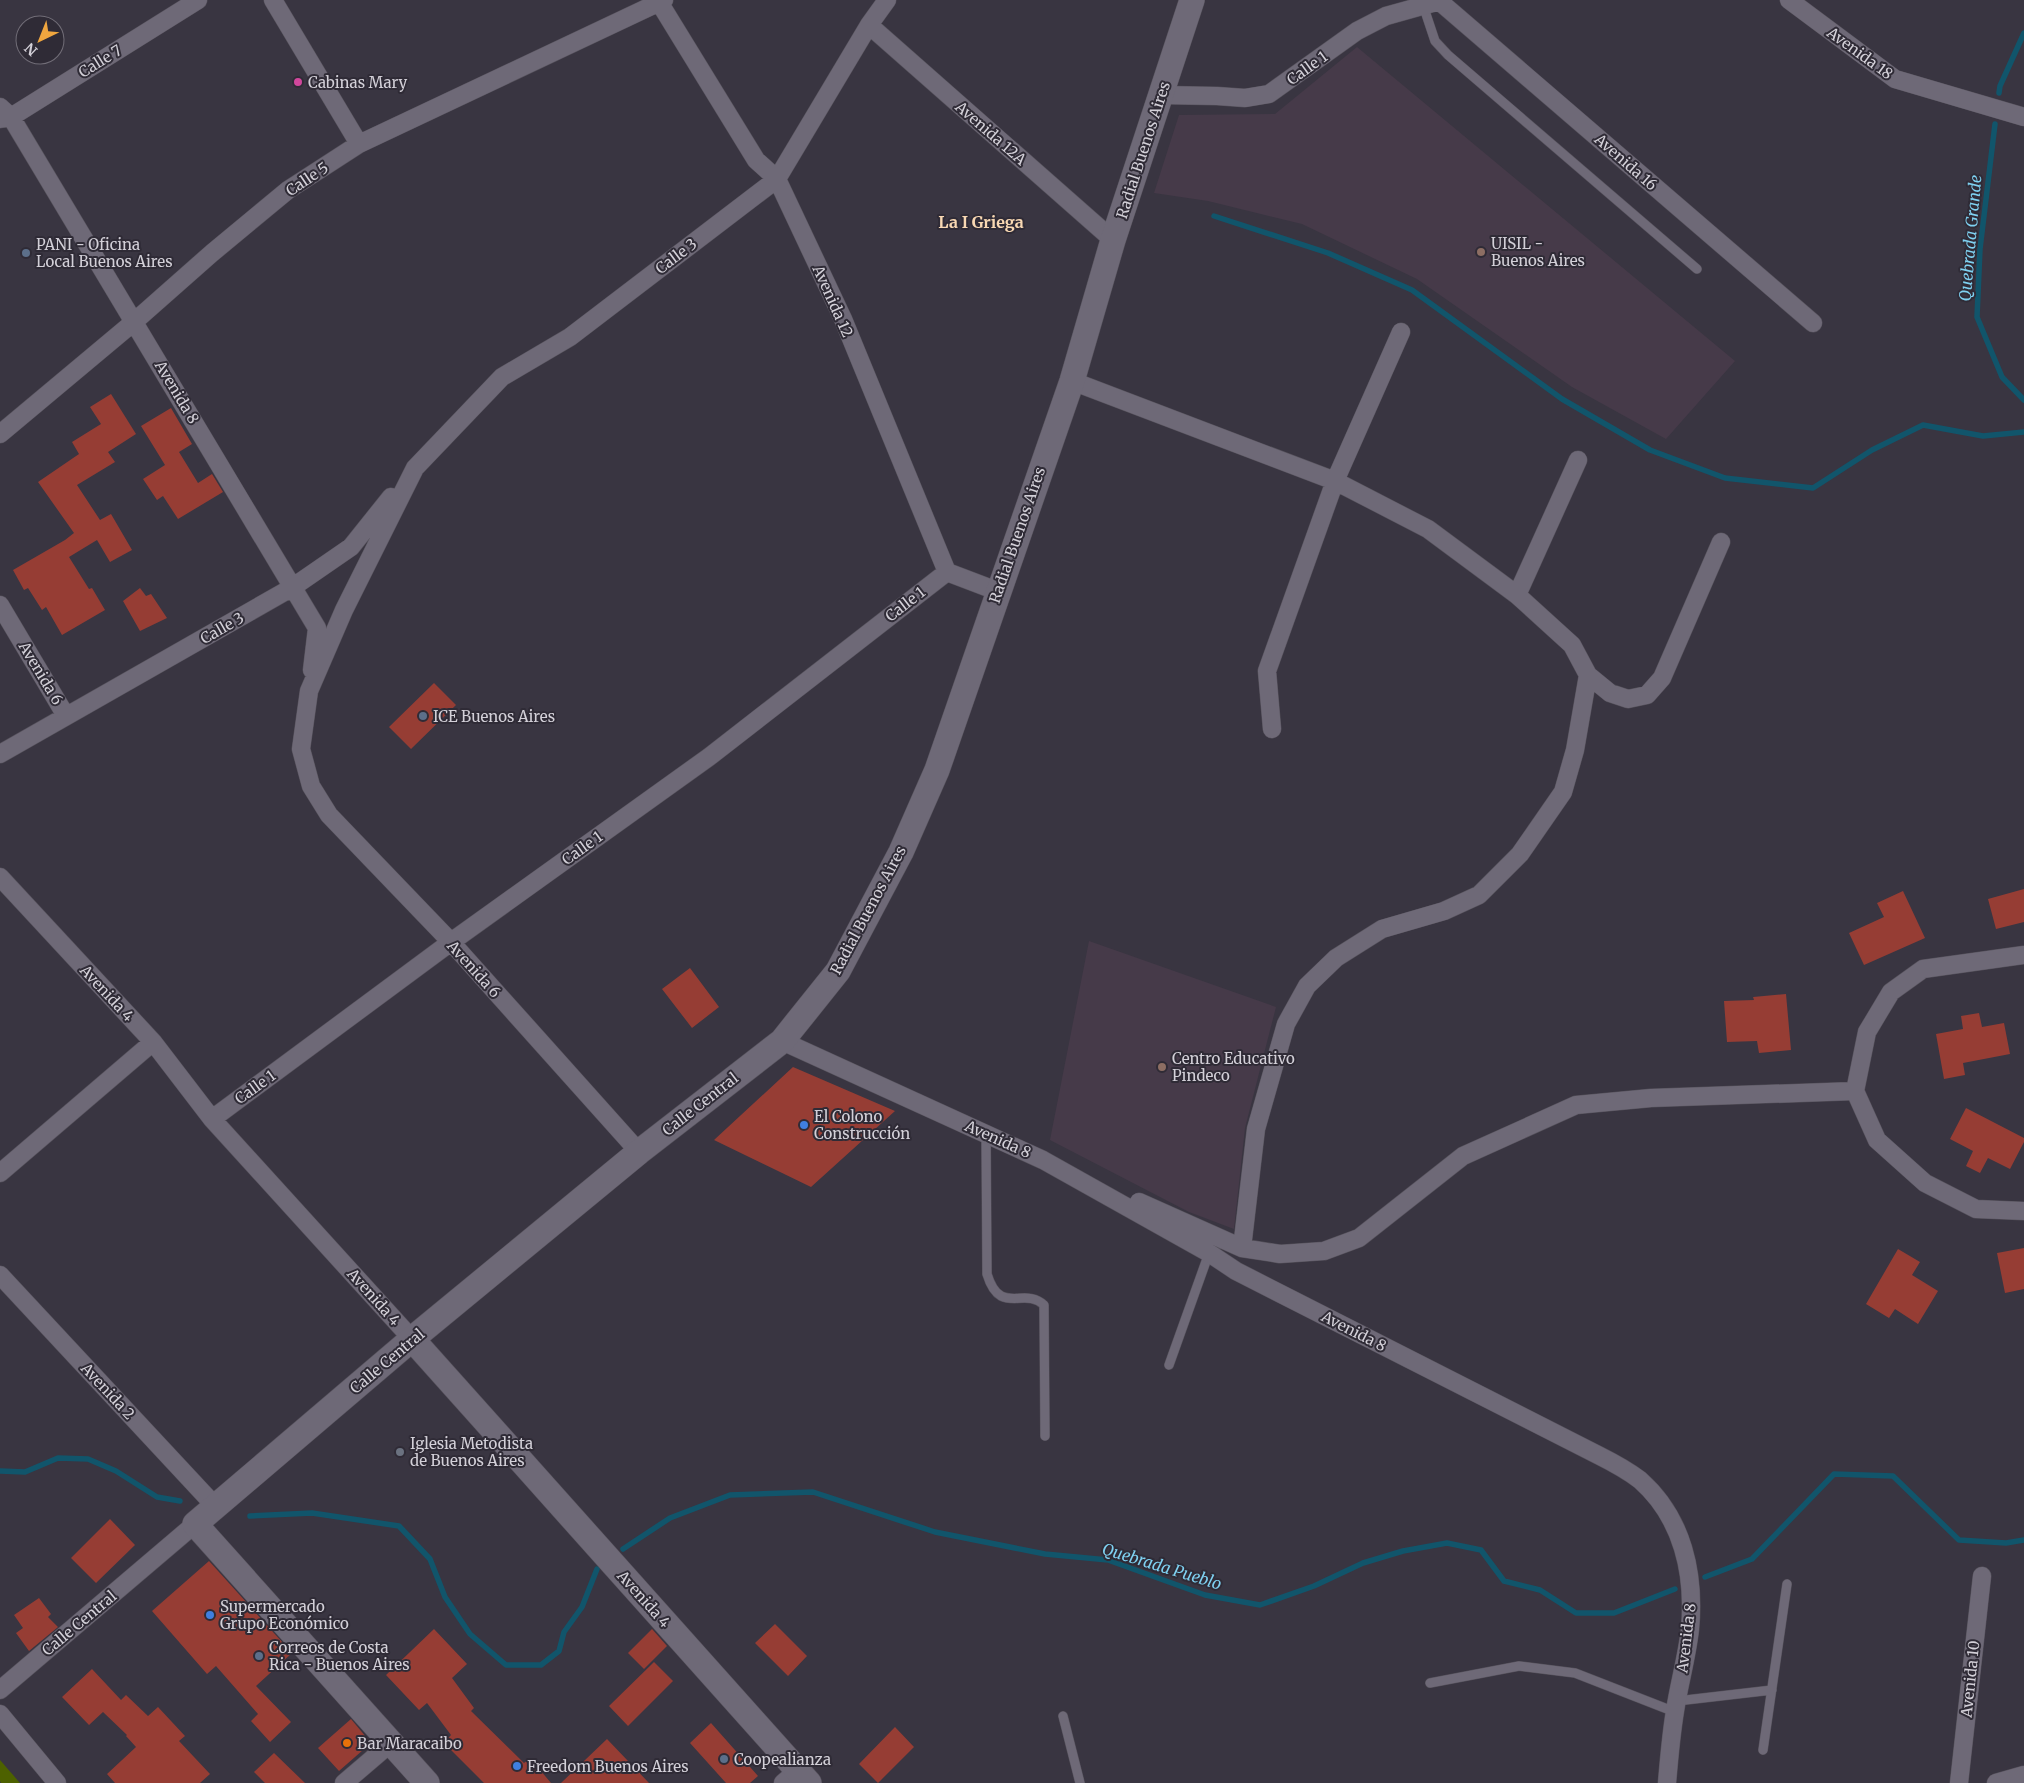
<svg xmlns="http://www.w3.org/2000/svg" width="2024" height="1783" viewBox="0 0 2024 1783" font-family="Merriweather,serif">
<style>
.education{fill:#463a49}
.green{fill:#4d6100}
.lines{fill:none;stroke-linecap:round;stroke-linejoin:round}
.stream{stroke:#11556b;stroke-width:5.5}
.building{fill:#963d34}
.lane-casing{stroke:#56525c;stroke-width:10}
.street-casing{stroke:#56525c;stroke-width:19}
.secondary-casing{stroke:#56525c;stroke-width:26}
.lane{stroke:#6e6977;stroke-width:9}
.street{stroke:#6e6977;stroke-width:18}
.secondary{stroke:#6e6977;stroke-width:25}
.hotel-dot{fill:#d1479c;stroke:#2f2b36;stroke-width:2}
.education-dot{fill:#8d6e63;stroke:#2f2b36;stroke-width:2}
.service-dot{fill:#5c6f8a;stroke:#2f2b36;stroke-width:2}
.shop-dot{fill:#3f7fe0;stroke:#2f2b36;stroke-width:2}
.worship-dot{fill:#6b7280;stroke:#2f2b36;stroke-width:2}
.food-dot{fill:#e8710a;stroke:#2f2b36;stroke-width:2}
.labels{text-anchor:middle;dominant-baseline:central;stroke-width:4;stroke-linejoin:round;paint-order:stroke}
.street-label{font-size:15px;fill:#d3d0d8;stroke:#2f2b36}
.poi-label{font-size:15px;fill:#d3d0d8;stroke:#2f2b36;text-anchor:start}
.neighbourhood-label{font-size:16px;font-weight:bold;fill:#f8d8b3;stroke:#2f2b36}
.water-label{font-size:16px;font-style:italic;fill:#7fd1f1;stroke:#2f2b36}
</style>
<rect width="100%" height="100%" fill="#393541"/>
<path class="education" d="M1357 47 1735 361 1666 439 1572 387 1417 279 1302 224 1208 201 1154 193 1179 115 1275 114Z
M1089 941 1276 1007 1245 1128 1234 1229 1189 1212 1050 1140Z"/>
<path class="green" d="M0 1760 20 1783H1L0 1781Z"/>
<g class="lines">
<path class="stream" d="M1999 93 2000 86 2024 33
M1995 124 1980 249 1977 317 2002 377 2024 400
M1214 216 1328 253 1412 290 1562 399 1650 450 1725 478 1813 488 1872 450 1923 425 1983 436 2024 432
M0 1471 25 1472 58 1458 88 1459 116 1471 157 1497 180 1501
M250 1516 312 1513 399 1526 430 1559 445 1597 470 1634 506 1665H541L559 1651 564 1632 582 1607 597 1569
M623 1549 670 1518 730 1495 813 1492 935 1532 1045 1554 1108 1560 1205 1595 1260 1605 1314 1586 1363 1563 1403 1551 1447 1543 1481 1550 1504 1581 1540 1590 1576 1613H1614L1675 1589
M1705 1577 1752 1559 1834 1474 1893 1476 1959 1540 2006 1543 2024 1540"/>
</g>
<path class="building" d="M111 394 136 434 108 452 115 462 77 485 100 520 111 514 132 550 110 562 97 540 69 557 89 589 92 588 105 610 62 635 46 607 42 610 28 588 24 590 13 570 65 540 74 533 38 482 79 454 72 442 101 424 90 407Z
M171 408 192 444 179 452 198 483 212 474 223 492 178 519 163 496 157 500 143 479 165 465 141 426Z
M140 588 146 596 151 594 167 618 140 631 123 601Z
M434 683 456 705 411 749 389 727Z
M2024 889V922L1996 929 1988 899Z
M1903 891 1925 938 1864 965 1849 933 1884 917 1877 903Z
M690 968 719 1007 692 1028 662 989Z
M1786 994 1791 1050 1759 1053 1757 1041 1727 1042 1724 1001 1754 1000 1753 997Z
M1979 1013 1982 1027 2004 1023 2010 1054 1963 1063 1965 1075 1944 1079 1936 1034 1963 1029 1961 1016Z
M793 1067 895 1111 811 1187 714 1140Z
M1966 1108 2024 1138V1142L2010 1169 1988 1158 1980 1173 1966 1166 1973 1151 1950 1139Z
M2024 1248V1289L2005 1293 1997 1253Z
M1898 1249 1920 1262 1912 1275 1938 1291 1918 1324 1895 1309 1889 1318 1866 1304Z
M110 1519 135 1545 96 1583 71 1558Z
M209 1561 292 1653 256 1686 291 1722 270 1742 251 1721 258 1714 216 1666 207 1674 152 1611Z
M39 1598 51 1614 48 1617 58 1627 29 1651 16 1633 23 1628 14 1615Z
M775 1624 807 1656 788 1676 755 1643Z
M434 1629 467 1664 452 1678 474 1708 471 1711 524 1763 530 1758 551 1783H484L444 1743 451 1735 427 1703 419 1710 386 1675Z
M652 1629 667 1646 644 1669 628 1653Z
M654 1662 673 1681 628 1726 609 1706Z
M92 1669 121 1700 126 1695 148 1716 158 1707 185 1736 179 1741 210 1774 200 1783H115L107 1774 136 1747 126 1736 127 1735 103 1712 89 1725 62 1697Z
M351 1719 371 1743 339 1771 318 1748Z
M711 1723 758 1776 750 1783H726L690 1743Z
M895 1727 914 1747 878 1783 859 1764Z
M607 1739 649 1783H561Z
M274 1753 305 1783H265L254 1772Z"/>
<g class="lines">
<defs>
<path id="lane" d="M1423 5 1435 41 1448 55 1697 269
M986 1134 987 1274C1000 1317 1024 1286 1044 1305L1045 1436
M1169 1365 1209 1253
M1430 1683 1519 1666 1575 1673 1675 1712
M1677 1701 1772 1690
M1063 1716 1080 1783
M1763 1750 1787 1584"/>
<path id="street" d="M273 0 359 144
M1789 0 1895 79 2024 117
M1439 1 1813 323
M659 2 756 160 777 179 843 319 947 572 997 591
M869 25 1113 240
M1161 95 1217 96 1245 98 1269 94 1357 31 1386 16 1443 0
M0 107 11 117 317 628 312 670
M0 119 11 117 198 0
M1072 381 1335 481 1428 529 1517 595 1572 645 1588 675 1610 693 1628 699 1647 695 1662 678 1721 542
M0 434 135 321 212 253 288 190 359 144 664 0
M1517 595 1578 460
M0 605 66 716
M1272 729 1267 671 1335 481 1401 332
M0 754 293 587 351 547 391 497
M0 877 153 1042 212 1119 412 1339
M2024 955 1923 969 1891 992 1867 1032 1855 1091 1877 1140 1925 1183 1976 1209 2024 1211
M782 1041 1043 1160 1209 1253 1236 1271 1598 1455C1612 1462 1627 1470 1640 1480 1683 1518 1695 1574 1690 1629 1687 1657 1679 1684 1675 1711 1671 1735 1669 1759 1667 1783
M212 1119 451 942 709 757 947 572
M639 1152 451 942 329 815 311 786 301 749 309 691 344 610 415 468 502 377 570 337 777 179 869 25 887 0
M0 1173 153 1042
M1139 1202 1242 1248 1280 1254 1324 1251 1359 1238 1463 1156 1576 1105 1651 1098 1855 1091
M1242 1248 1256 1129 1286 1024 1307 986 1336 958 1382 929 1444 911 1479 895 1520 854 1563 792 1575 750 1588 675
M0 1275 216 1507
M0 1690 195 1524
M0 1714 57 1783
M344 1783 392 1742
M783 1783 798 1770
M1959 1783 1982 1576
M1996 1783 2024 1775"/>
<path id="secondary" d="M412 1339 809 1783
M427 1783 195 1524 412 1339 639 1152 782 1041 838 971 901 852 937 770 1072 381 1113 240 1192 0"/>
</defs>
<use href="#lane" class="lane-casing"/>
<use href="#street" class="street-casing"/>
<use href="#secondary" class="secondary-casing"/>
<use href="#lane" class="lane"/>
<use href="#street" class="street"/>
<use href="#secondary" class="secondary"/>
</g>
<circle class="hotel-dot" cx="298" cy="82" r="5"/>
<g class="education-dot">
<circle cx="1481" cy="252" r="5"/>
<circle cx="1162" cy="1067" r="5"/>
</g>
<g class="service-dot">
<circle cx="26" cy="253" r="5"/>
<circle cx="423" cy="716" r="5"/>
<circle cx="259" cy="1656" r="5"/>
<circle cx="724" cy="1759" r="5"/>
</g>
<g class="shop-dot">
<circle cx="804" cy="1125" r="5"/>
<circle cx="210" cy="1615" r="5"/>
<circle cx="517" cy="1766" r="5"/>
</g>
<circle class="worship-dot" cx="400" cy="1452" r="5"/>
<circle class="food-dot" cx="347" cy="1743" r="5"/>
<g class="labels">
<g class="street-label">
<text transform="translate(1860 53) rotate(36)">Avenida 18</text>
<text transform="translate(100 61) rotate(-32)">Calle 7</text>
<text transform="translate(1307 68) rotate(-36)">Calle 1</text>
<text transform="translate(991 133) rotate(41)">Avenida 12A</text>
<text transform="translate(1143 150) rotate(-72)">Radial Buenos Aires</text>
<text transform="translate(1626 162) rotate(41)">Avenida 16</text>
<text transform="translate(307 179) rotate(-34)">Calle 5</text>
<text transform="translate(676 256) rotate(-37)">Calle 3</text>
<text transform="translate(833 301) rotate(66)">Avenida 12</text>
<text transform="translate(177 392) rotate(59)">Avenida 8</text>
<text transform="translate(1017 535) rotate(-71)">Radial Buenos Aires</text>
<text transform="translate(905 604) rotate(-38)">Calle 1</text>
<text transform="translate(222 628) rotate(-30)">Calle 3</text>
<text transform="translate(41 673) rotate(59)">Avenida 6</text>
<text transform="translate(582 848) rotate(-36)">Calle 1</text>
<text transform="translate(868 910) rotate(-62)">Radial Buenos Aires</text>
<text transform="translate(474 969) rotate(48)">Avenida 6</text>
<text transform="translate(107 993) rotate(47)">Avenida 4</text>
<text transform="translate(255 1087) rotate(-36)">Calle 1</text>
<text transform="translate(700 1104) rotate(-38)">Calle Central</text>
<text transform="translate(998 1139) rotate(24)">Avenida 8</text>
<text transform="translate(374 1297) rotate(48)">Avenida 4</text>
<text transform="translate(1354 1331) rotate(27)">Avenida 8</text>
<text transform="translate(387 1361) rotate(-40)">Calle Central</text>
<text transform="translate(108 1391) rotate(47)">Avenida 2</text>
<text transform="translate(644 1599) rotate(48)">Avenida 4</text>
<text transform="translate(79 1623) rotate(-40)">Calle Central</text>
<text transform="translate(1686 1638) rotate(-83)">Avenida 8</text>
<text transform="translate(1970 1679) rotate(-84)">Avenida 10</text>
</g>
<g class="poi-label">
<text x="308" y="82">Cabinas Mary</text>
<text x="1491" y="243">UISIL -<tspan x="1491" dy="17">Buenos Aires</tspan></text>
<text x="36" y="244">PANI - Oficina<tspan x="36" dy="17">Local Buenos Aires</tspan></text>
<text x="433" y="716">ICE Buenos Aires</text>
<text x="1172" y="1058">Centro Educativo<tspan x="1172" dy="17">Pindeco</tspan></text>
<text x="814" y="1116">El Colono<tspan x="814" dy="17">Construcción</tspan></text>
<text x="410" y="1443">Iglesia Metodista<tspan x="410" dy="17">de Buenos Aires</tspan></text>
<text x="220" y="1606">Supermercado<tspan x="220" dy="17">Grupo Económico</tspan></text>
<text x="269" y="1647">Correos de Costa<tspan x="269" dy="17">Rica - Buenos Aires</tspan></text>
<text x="357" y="1743">Bar Maracaibo</text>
<text x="734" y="1759">Coopealianza</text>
<text x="527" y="1766">Freedom Buenos Aires</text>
</g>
<g class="neighbourhood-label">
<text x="981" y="222">La I Griega</text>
</g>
<g class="water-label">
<text transform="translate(1970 238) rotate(-85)">Quebrada Grande</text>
<text transform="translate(1162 1566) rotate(17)">Quebrada Pueblo</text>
</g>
</g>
<g transform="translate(40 40) rotate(223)"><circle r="24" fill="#2f2b36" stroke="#716d77"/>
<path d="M0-4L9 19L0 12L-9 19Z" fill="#f0a63f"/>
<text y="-8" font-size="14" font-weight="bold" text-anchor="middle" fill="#d3d0d8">N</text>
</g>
</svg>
